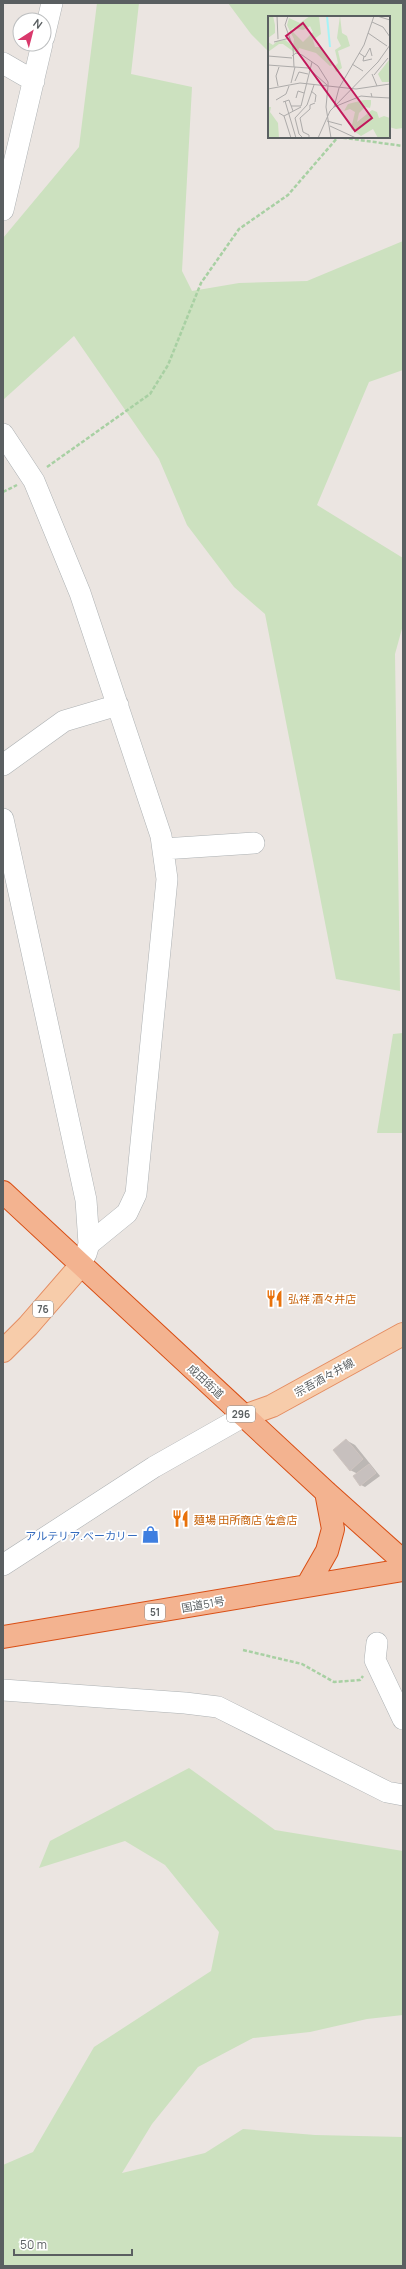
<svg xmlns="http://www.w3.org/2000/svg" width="406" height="2269" viewBox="0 0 406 2269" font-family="Manrope,'Noto Sans JP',sans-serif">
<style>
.green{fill:#cce1bf}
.shadow{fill:#0003}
.building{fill:#c7c0be;stroke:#cfc5c0}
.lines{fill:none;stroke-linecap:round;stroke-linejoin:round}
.minor-casing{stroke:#adb1b3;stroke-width:22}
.major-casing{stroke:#e48c61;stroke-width:24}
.highway-casing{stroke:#d94e14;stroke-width:24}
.path{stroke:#a8d0a3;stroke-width:2.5;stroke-dasharray:4 2;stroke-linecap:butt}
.minor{stroke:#fff;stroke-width:21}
.major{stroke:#f7ccaa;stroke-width:22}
.highway{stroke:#f3b390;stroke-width:22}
.labels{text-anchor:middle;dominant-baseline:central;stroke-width:3.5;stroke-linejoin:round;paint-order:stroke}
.shield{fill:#fff;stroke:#8c8f90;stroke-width:1}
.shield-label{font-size:10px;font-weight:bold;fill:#5a5f61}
.food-label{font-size:11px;fill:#c56008;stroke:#fff;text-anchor:start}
.street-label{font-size:11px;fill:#5a5f61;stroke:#fff}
.shop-label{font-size:11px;fill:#366cbe;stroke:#fff;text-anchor:end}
.inset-river{fill:none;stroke:#a5f3f7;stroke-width:2}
.inset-road{fill:none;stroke:#adabaa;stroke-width:1}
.view{fill:#c2185b;fill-opacity:0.15;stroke:#c2185b;stroke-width:2}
.inset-edge{fill:none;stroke:#5a5f61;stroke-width:2}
</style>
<rect width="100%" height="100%" fill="#ebe5e1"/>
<path class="green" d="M97 3H139L131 74 192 87 182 271 192 291 239 283 307 281 403 241V370L369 382 317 505 403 558V625L395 654 400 991 336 979 265 614 234 587 187 525 159 459 74 336 3 400V238L79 147Z
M228 3H403V128L396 129 389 127V17H269V52L251 34Z
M403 1033V1133H377L393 1034Z
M189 1768 275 1830 403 1851V2015L367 2019 310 2032 253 2038 198 2067 152 2124 122 2173 205 2153 243 2129 315 2135 403 2137V2266H3V2165L33 2152 94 2047 211 1971 219 1932 165 1865 125 1841 39 1868 50 1841Z"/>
<path class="shadow" d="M346 1440 355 1445 380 1476 365 1487 361 1485 358 1474 350 1470Z"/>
<path class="building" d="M346 1439 363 1459 350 1471 333 1450Z
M369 1464 376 1473 360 1486 353 1476Z"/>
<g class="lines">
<defs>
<path id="minor" d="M44 37 52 3
M3 63 34 81
M3 210 42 44
M3 434 34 481 80 593 161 836 167 879 136 1194 127 1213 89 1244
M3 765 64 721 118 705
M3 819 86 1200 89 1244 86 1254
M163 849 254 843
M3 1565 154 1467 244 1416
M377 1643 375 1660 403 1719
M3 1690 185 1703 218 1707 387 1792 403 1795"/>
<path id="major" d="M3 1351 28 1326 81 1265
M244 1416 272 1406 403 1334"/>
<path id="highway" d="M3 1192 326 1492 403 1561
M307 1586 327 1551 333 1529 326 1492
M3 1637 403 1570"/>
</defs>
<use href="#minor" class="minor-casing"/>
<use href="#major" class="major-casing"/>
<use href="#highway" class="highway-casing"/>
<path class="path" d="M47 467 150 394 168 365 201 283 239 229 288 195 338 137 403 146
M3 492 17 485
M243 1650 302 1664 334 1682 360 1680 363 1676"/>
<use href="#minor" class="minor"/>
<use href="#major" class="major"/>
<use href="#highway" class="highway"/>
</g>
<defs>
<symbol id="restaurant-bare" viewBox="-9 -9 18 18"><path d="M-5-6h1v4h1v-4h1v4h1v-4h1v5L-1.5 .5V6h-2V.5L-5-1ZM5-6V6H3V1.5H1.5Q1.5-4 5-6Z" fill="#e8710a" stroke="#fff" stroke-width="2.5" paint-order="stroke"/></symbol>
<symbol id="shop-bare" viewBox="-9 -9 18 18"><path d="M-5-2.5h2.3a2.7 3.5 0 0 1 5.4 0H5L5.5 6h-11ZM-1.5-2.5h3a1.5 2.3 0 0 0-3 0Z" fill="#3f7fe0" stroke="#fff" stroke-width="2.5" paint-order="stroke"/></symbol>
</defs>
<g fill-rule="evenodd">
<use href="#restaurant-bare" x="262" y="1286" width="25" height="25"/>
<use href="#restaurant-bare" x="168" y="1506" width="25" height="25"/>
<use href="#shop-bare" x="138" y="1522" width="25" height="25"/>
</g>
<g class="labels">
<g class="shield">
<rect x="33" y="1301" width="20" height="16" rx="3"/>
<rect x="227" y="1406" width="28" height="16" rx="3"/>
<rect x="145" y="1604" width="20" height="16" rx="3"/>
</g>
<g class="shield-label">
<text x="43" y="1309">76</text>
<text x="241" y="1414">296</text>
<text x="155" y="1612">51</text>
</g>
<g class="food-label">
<text x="288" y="1298">弘祥 酒々井店</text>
<text x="194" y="1519">麺場 田所商店 佐倉店</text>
</g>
<g class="street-label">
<text transform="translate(324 1377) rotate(-29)">宗吾酒々井線</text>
<text transform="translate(206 1381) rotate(43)">成田街道</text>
<text transform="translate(203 1604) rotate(-10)">国道51号</text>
</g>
<g class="shop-label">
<text x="138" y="1535">アルテリア.ベーカリー</text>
</g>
</g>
<g transform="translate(268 16)">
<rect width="122" height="122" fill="#ebe5e1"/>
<path d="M0 0H5L7 9V17L0 22ZM42 0 51 1 53 18 45 24 47 31H53L65 49 62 50 48 37 31 32 30 37 26 36 15 28H11L0 36V26L5 29 9 25 17 24 25 30 26 23 19 9 21 2 32 7ZM42 10 45 16 35 26 23 14 25 12 35 14ZM72 0 74 17 79 20 82 30 70 35 74 52 68 56 66 51 70 47 67 34 73 30 69 22ZM121 44 122 66H114L110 58ZM96 84H103V88L102 92 97 91 91 97 89 106 104 94 109 96 111 102 116 100 122 102V122H110L105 113 93 120 83 113 87 96 82 93 76 95 80 88ZM0 91H3L2 96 10 107 11 122H0Z" fill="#cce1bf" fill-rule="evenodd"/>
<path class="inset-river" d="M59 0 62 31"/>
<path class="inset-road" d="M9 0 10 23M20 0 17 9 25 31 26 51M109 0 122 4M104 6 115 11 122 21M100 17 119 30M6 26 22 22M91 37 97 41 102 32 104 40M0 40 24 42M24 40 28 37 34 39 50 50 60 66V70M96 40 95 45 104 43M84 48 95 55M0 49 40 52 59 69M104 58 109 70M106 59 120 42M27 65 31 56 40 58M23 67 27 51M10 70 8 60 11 51M60 70 58 91 63 122M71 72 66 91 93 80 104 81M71 72 96 29 106 0M0 73 32 67 88 73 122 68M43 75 48 79 47 86M103 77 104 81 122 82M28 82 30 75 36 77M8 84 18 78 21 70M17 85 28 122M15 86 21 84 25 95M23 90H33L44 46M11 97 16 100 23 122M16 100 33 91M59 105 74 109M62 110 88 122M35 122 31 118 27 102 39 89 46 69M41 122V119L35 116 32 102 42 93V89L47 87M50 122 62 95 110 46 122 29"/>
<path class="view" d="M35 7 104 102 87 115 18 20Z"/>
<rect width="122" height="122" class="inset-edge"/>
</g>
<rect width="406" height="2269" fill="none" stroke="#5a5f61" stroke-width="8"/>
<g transform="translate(32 32) rotate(36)"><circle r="19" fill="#ffffff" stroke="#bdbfc0"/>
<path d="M0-3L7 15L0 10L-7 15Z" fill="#d9396c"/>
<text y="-6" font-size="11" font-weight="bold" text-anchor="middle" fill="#5a5f61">N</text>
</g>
<path d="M14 2249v6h118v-6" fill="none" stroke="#5a5f61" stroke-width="2"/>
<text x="20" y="2249" font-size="12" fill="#5a5f61" stroke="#ffffff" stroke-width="3" paint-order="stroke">50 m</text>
</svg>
